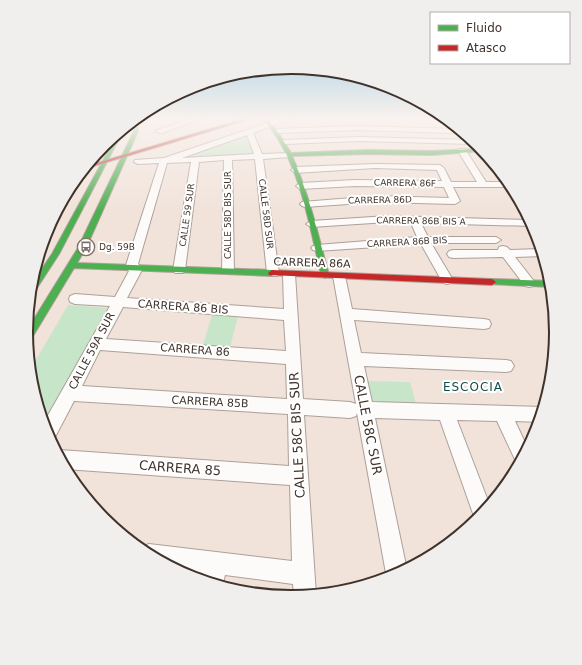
<svg xmlns="http://www.w3.org/2000/svg" width="582" height="665" viewBox="0 0 582 665" font-family="'DejaVu Sans',sans-serif">
<style>
.green{fill:#c7e5c8}
.lines{fill:none;stroke-linecap:round;stroke-linejoin:round}
.street-casing{stroke:#aca099;stroke-width:2}
.fast-casing{stroke:#aca099;stroke-width:2}
.jam-casing{stroke:#aca099;stroke-width:2}
.street{fill:#fdfbf9;fill-rule:evenodd}
.fast{fill:#4caf50;fill-rule:evenodd}
.jam{fill:#c62828;fill-rule:evenodd}
.wall{fill:#847a79}
.shaded-wall{fill:#6c6363}
.labels{text-anchor:middle;dominant-baseline:central;stroke-width:4;stroke-linejoin:round;paint-order:stroke}
.far-street-label{font-size:9px;fill:#40332c;stroke:#fff}
.far-poi-label{font-size:9px;fill:#40332c;stroke:#fff;text-anchor:start}
.street-label{font-size:11px;fill:#40332c;stroke:#fff}
.neighbourhood-label{font-size:12px;letter-spacing:1px;fill:#114f4b;stroke:#fff}
.near-street-label{font-size:13px;fill:#40332c;stroke:#fff}
.rim{fill:none;stroke:#40332c;stroke-width:2}
</style>
<rect width="100%" height="100%" fill="#f1e3da"/>
<path class="green" d="M248 135 257 156 173 160Z
M68 305 107 308 44 427 31 384 30 370Z
M212 315 238 316 230 347 203 345Z
M366 381 410 382 416 404H369Z"/>
<g class="lines">
<defs>
<path id="street" d="M191 119H201L162 133H159L155 131Z
M229 119H235L231 123 228 121Z
M279 119H290L253 133 262 154 290 153 294 155 290 157 263 159 279 273 277 276H269L267 273 255 159 232 160 234 271 232 274H224L222 271 224 160 199 162 185 270 183 273H175L173 270 191 162 167 163 138 264 143 268 127 298 284 309 283 274 285 271H293L295 274 303 399 350 402 356 404 333 276 335 273H343L345 276 352 309 484 319 489 320 491 324 489 328 484 329 354 320 361 353 506 360 511 361 514 366 511 371 506 372 364 366 372 402 544 407 539 422 515 421 528 449 519 465 517 464 497 421 457 420 490 506 476 522 440 420 375 418 407 570 387 579 357 413 356 416 350 418 304 415 316 595 294 597 293 584 225 575 222 587 201 581 203 573 174 569 140 550 141 547 149 544 292 561 290 485 65 469 56 452 60 450 289 466 288 414 74 401 53 441 51 442 43 424 110 306 75 304 70 302 69 299 70 296 75 294 115 297 129 271 125 268 159 163 138 164 134 162 135 160 164 158ZM247 135 254 154 182 158ZM123 307 284 320 286 351 106 339ZM100 350 286 364 287 399 82 386Z
M357 126 455 129 459 131 455 133 357 130 277 133 273 131 277 129Z
M360 137 472 140 475 143 472 144 360 141 284 144 280 142 284 140Z
M459 149H465L486 182H509L512 187H453L460 201 455 204 377 202 305 207 302 206 300 204 302 202 377 196 449 198 444 187 355 186 300 189 296 186 300 183 355 180 442 181 437 170 375 168 295 173 291 170 295 167 375 164 440 165 444 168 451 182H477L458 151Z
M388 216 530 220 533 226 421 223 428 237H496L501 240 496 243H431L453 280 451 283 447 284 443 283 421 244 317 251 313 250 311 248 313 246 317 245 417 237 411 223 388 222 311 227 306 224 311 221Z
M503 246 507 247 510 250 541 249 544 256 515 257 533 280 535 283 533 286 529 287 525 286 503 257 453 258 449 257 447 254 449 251 453 250H498L499 247Z"/>
<path id="fast" d="M135 119H139L138 131 86 248 77 263 272 270 276 273 272 276 74 268 30 341 27 342 26 332 78 248 134 131Z
M263 119H267L279 134 291 153 367 150 432 151 477 149 436 119H441L479 145 484 151 432 155 367 154 292 156C309 194 318 235 329 275L325 278 321 275C311 231 301 171 274 133 271 128 267 124 263 119Z
M124 129 59 254 33 294 30 295 31 285 52 254 118 133Z
M492 279 551 281V287L489 284 488 282Z"/>
<path id="jam" d="M243 119H250L84 169 87 166Z
M272 270 492 279 496 282 492 285 269 275 268 273Z"/>
</defs>
<use href="#street" class="street-casing"/>
<use href="#fast" class="fast-casing"/>
<use href="#jam" class="jam-casing"/>
<use href="#street" class="street"/>
<use href="#fast" class="fast"/>
<use href="#jam" class="jam"/>
</g>
<path class="wall" d="M80 174 82 178 73 191H68L71 185Z"/>
<path class="shaded-wall" d="M80 174 82 178 73 191 70 186Z"/>
<linearGradient id="sky" x2="0" y2="1"><stop stop-color="#84c1df"/><stop offset="0.56" stop-color="#f9f2ee"/><stop offset="1" stop-color="#f9f2ee" stop-opacity="0"/></linearGradient>
<rect width="582" height="212" fill="url(#sky)"/>
<defs>
<symbol id="bus-ring" viewBox="-11 -11 22 22"><circle r="9.5" fill="#fff" stroke="#7e7169" stroke-width="1.5"/><path d="M-5-6H5V4H4V6H2V4H-2V6H-4V4H-5ZM-3.5-4V0h7V-4ZM-3.5 1.2v1.5H-2V1.2ZM2 1.2v1.5H3.5V1.2Z" fill="#7e7169"/></symbol>
</defs>
<g fill-rule="evenodd">
<use href="#bus-ring" x="76" y="237" width="20" height="20"/>
</g>
<g class="labels">
<g class="far-street-label">
<text transform="translate(405 183) rotate(1)">CARRERA 86F</text>
<text transform="translate(380 200) rotate(-1)">CARRERA 86D</text>
<text transform="translate(266 214) rotate(83)">CALLE 58D SUR</text>
<text transform="translate(187 215) rotate(-82)">CALLE 59 SUR</text>
<text transform="translate(228 215) rotate(-90)">CALLE 58D BIS SUR</text>
<text transform="translate(421 221) rotate(1)">CARRERA 86B BIS A</text>
<text transform="translate(407 242) rotate(-3)">CARRERA 86B BIS</text>
</g>
<g class="far-poi-label">
<text x="99" y="247">Dg. 59B</text>
</g>
<g class="street-label">
<text transform="translate(312 263) rotate(2)">CARRERA 86A</text>
<text transform="translate(183 307) rotate(4)">CARRERA 86 BIS</text>
<text transform="translate(195 350) rotate(4)">CARRERA 86</text>
<text transform="translate(92 351) rotate(-62)">CALLE 59A SUR</text>
<text transform="translate(210 402) rotate(3)">CARRERA 85B</text>
</g>
<g class="neighbourhood-label">
<text x="473" y="387">ESCOCIA</text>
</g>
<g class="near-street-label">
<text transform="translate(368 425) rotate(79)">CALLE 58C SUR</text>
<text transform="translate(297 435) rotate(-93)">CALLE 58C BIS SUR</text>
<text transform="translate(180 468) rotate(4)">CARRERA 85</text>
</g>
</g>
<path d="M0 0H582V665H0ZM33 332a258 258 0 1 1 516 0a258 258 0 1 1-516 0Z" fill="#f0efee" fill-rule="evenodd"/>
<path class="rim" d="M33 332a258 258 0 1 1 516 0a258 258 0 1 1-516 0Z"/>
<rect x="430" y="12" width="140" height="52" fill="#ffffff" stroke="#b3adab"/>
<rect x="438" y="25" width="20" height="6" fill="#4caf50" stroke="#b3adab"/>
<text x="466" y="32" font-size="12" fill="#40332c">Fluido</text>
<rect x="438" y="45" width="20" height="6" fill="#c62828" stroke="#b3adab"/>
<text x="466" y="52" font-size="12" fill="#40332c">Atasco</text>
</svg>
